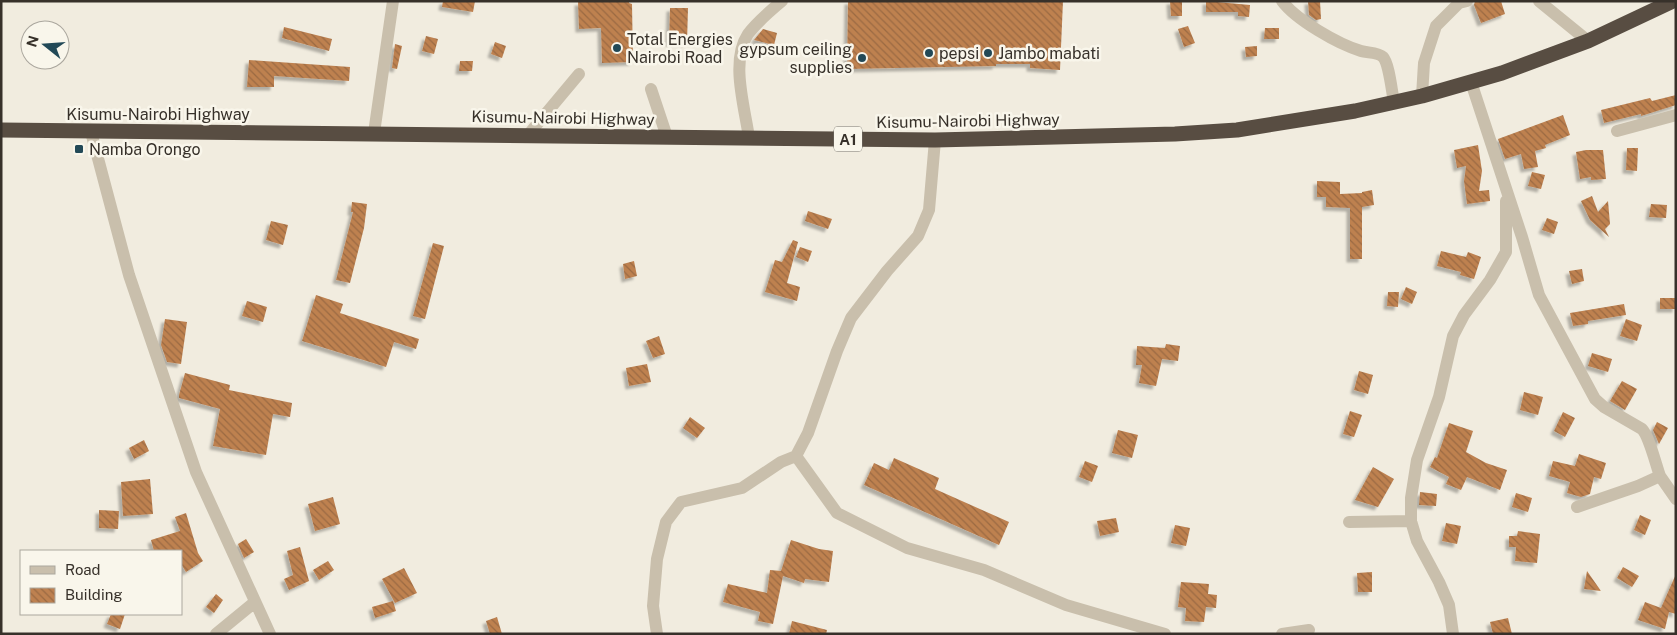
<svg xmlns="http://www.w3.org/2000/svg" width="1677" height="635" viewBox="0 0 1677 635" font-family="'Public Sans',sans-serif">
<style>
.building{fill:url(#building-back-hatch);filter:url(#shadow)}
.lines{fill:none;stroke-linecap:round;stroke-linejoin:round}
.minor{stroke:#c9bfac;stroke-width:12}
.highway{stroke:#584d42;stroke-width:15}
.poi-dot{fill:#224957;stroke:#f9f6eb;stroke-width:2}
.labels{text-anchor:middle;dominant-baseline:central;stroke-width:5;stroke-linejoin:round;paint-order:stroke}
.shield{fill:#f9f6eb;stroke:#716c64;stroke-width:1}
.shield-label{font-size:15px;font-weight:bold;fill:#37312a}
.poi-label{font-size:16px;fill:#37312a;stroke:#f9f6eb;text-anchor:start}
.street-label{font-size:16px;fill:#37312a;stroke:#f9f6eb}
</style>
<defs>
<pattern id="building-back-hatch" width="6" height="6" patternUnits="userSpaceOnUse" patternTransform="scale(1.25)"><rect width="6" height="6" fill="#be8150"/><path d="M-1 5l2 2M0 0l6 6M5-1l2 2" fill="none" stroke="#9b6a43"/></pattern>
<filter id="shadow"><feDropShadow dx="-3.5" dy="3.5" stdDeviation="1" flood-color="#0004"/></filter>
</defs>
<rect width="100%" height="100%" fill="#f1ecdf"/>
<path class="building" d="M443 1H475L473 12 442 7Z
M629 1V3L632 4 633 62 602 63 601 28 579 29 578 2Z
M848 1H1063L1060 70 1030 68V64H996V66L847 69Z
M1170 1H1182V16H1171Z
M1206 1 1250 5 1249 17 1238 16V12H1206Z
M1308 1H1320L1321 19 1316 20 1309 15Z
M1475 1H1501L1505 14 1481 23 1474 5Z
M670 8H688L687 43H669Z
M1188 26 1195 43 1184 47 1178 29Z
M284 27 332 39 329 51 282 38Z
M1265 28H1279V39H1264Z
M763 29 777 33 774 45 754 40Z
M426 36 438 39 434 54 422 51Z
M495 42 506 46 502 58 491 54Z
M395 44 402 46 397 69 392 68Z
M1257 46V56L1246 57 1245 47Z
M249 60 350 67 349 81 274 76V87H247Z
M460 61H473L472 71H459Z
M1676 95V105L1641 116V114L1604 123 1601 110 1650 98 1652 101Z
M1563 115 1570 135 1545 145 1546 148 1535 151 1538 167 1524 169 1521 154 1505 159 1498 139Z
M1478 145 1482 171 1479 191 1489 190 1490 201 1467 204 1464 181 1466 166 1457 168 1454 150Z
M1627 148H1638L1637 171 1626 170Z
M1586 150H1603L1606 179 1591 180V177L1580 179 1576 152Z
M1532 172 1545 175 1541 189 1528 186Z
M1317 181 1340 182V194L1362 193V192L1372 190 1374 205 1362 207V259H1350V208L1326 207V197H1317Z
M1592 196 1598 212 1608 201 1610 224 1605 229 1609 237 1590 220 1581 201Z
M352 202 367 204 364 228 350 283 336 280 353 212H351Z
M1651 204 1667 205 1666 218 1649 217Z
M808 211 832 219 828 229 805 221Z
M1547 218 1558 222 1554 234 1542 230Z
M271 221 288 225 283 245 266 240Z
M793 240 798 242 787 283 800 287 797 301 765 292 775 260 782 262Z
M433 243 444 246 425 319 413 316Z
M800 247 812 251 808 262 796 257Z
M1441 251 1466 257 1468 252 1481 257 1474 279 1460 275 1461 272 1437 266Z
M634 261 637 276 625 279 623 264Z
M1582 269 1584 281 1572 284 1569 271Z
M1406 287 1417 292 1412 304 1401 299Z
M1388 292H1399L1398 307 1387 306Z
M316 295 343 304 340 313 419 339 416 349 394 342 386 367 302 341Z
M1660 298H1676V309H1660Z
M247 301 267 307 263 322 242 316Z
M1624 304 1626 315 1588 321V324L1573 326 1570 313Z
M165 319 187 322 181 364 167 362 161 345Z
M1626 319 1642 325 1637 341 1620 336Z
M659 336 665 354 653 358 646 341Z
M1166 344 1180 346 1178 361 1162 359 1156 386 1139 383 1142 365H1136L1137 346 1165 348Z
M1592 353 1612 359 1608 372 1588 366Z
M647 364 651 382 629 386 626 368Z
M1359 371 1373 375 1368 394 1354 390Z
M185 373 230 385 229 390 292 403 290 417 273 414 266 455 213 446 220 409 179 398V395Z
M1622 381 1637 389 1625 410 1610 401Z
M1524 392 1543 397 1538 415 1520 410Z
M1350 411 1362 415 1354 437 1343 434Z
M1563 412 1575 418 1565 437 1554 431Z
M690 417 705 428 697 438 683 428Z
M1657 422 1668 428 1659 444 1653 430Z
M1449 423 1473 431 1466 452 1486 463 1507 470 1500 490 1467 477 1461 490 1446 484 1449 477 1430 467 1435 457 1437 458Z
M1118 430 1138 435 1132 458 1112 453Z
M144 440 149 451 134 459 129 448Z
M1579 454 1606 463 1601 479 1594 477 1590 494 1581 497 1567 493 1570 482 1549 476 1553 461 1575 466Z
M894 458 939 478 935 489 1009 522 999 545 864 485 874 463 889 470Z
M1085 461 1098 466 1092 482 1079 477Z
M1373 467 1394 479 1378 507 1355 500Z
M150 479 153 514 123 516 121 482Z
M1420 492 1437 494 1436 506 1419 505Z
M1516 493 1532 498 1528 512 1512 507Z
M333 497 340 524 315 531 308 504Z
M99 510 119 511 118 529 99 528Z
M186 513 198 553 203 561 186 572 181 564V551H154L151 540 180 531 175 517Z
M1640 515 1651 520 1645 535 1634 530Z
M1116 518 1119 532 1100 536 1097 521Z
M1446 523 1461 526 1457 544 1442 541Z
M1175 525 1190 528 1186 546 1171 543Z
M1518 531 1540 534 1537 563 1515 561 1516 547H1509V536H1517Z
M246 539 254 552 244 558 238 544Z
M791 540 819 549 833 551 829 582 805 579 804 583 783 576 773 624 758 621 760 612 723 602 728 584 767 593 770 570 781 571Z
M300 547 309 581 289 590 284 579 293 575 287 551Z
M328 561 334 570 319 580 313 570Z
M1623 567 1639 576 1632 587 1617 578Z
M404 568 417 593 395 603 382 579Z
M1587 571 1601 591 1584 589Z
M1372 572V592H1358L1357 573Z
M1676 574V614L1669 612 1665 629 1638 620 1645 602 1661 608Z
M1181 582 1209 584 1208 594 1217 595 1216 608 1206 607 1204 622 1185 621 1186 608 1178 607Z
M216 594 223 600 214 613 206 607Z
M393 601 396 611 375 618 372 607Z
M111 614H125L120 629 107 624Z
M497 617 502 634H490L486 621Z
M1508 618 1512 634H1493L1490 622Z
M792 621 827 630 826 634H789Z"/>
<g class="lines">
<path class="minor" d="M1282 1C1296 20 1338 44 1361 51 1367 53 1378 52 1383 57 1389 63 1392 93 1394 102
M1539 1 1588 41
M1471 82 1522 237 1539 295 1595 399 1604 407 1642 429C1649 436 1656 465 1660 476L1638 486 1577 507
M651 89 667 137
M1422 96 1424 63 1436 26 1459 3 1467 1
M1617 131 1676 115
M91 132 129 275 196 472 270 634
M374 133 393 1
M528 135 579 74
M749 138C745 108 730 61 748 34 757 22 770 11 782 1
M796 456 837 513 907 548 984 570 1066 605 1165 634
M1660 476 1676 499
M1349 522 1411 521
M216 634 255 602
M657 634 653 606 657 559 666 522 681 502 742 488 781 462 796 456 808 433 837 351 851 318 887 271 918 236 929 210 935 140
M1282 634 1309 630
M1453 634 1449 605 1439 582 1417 541 1411 521V498L1417 460 1439 397 1453 336 1464 315 1490 280 1506 252V201"/>
<path class="highway" d="M1 130 935 140 1175 134 1237 130 1355 111 1422 96 1502 73 1588 41 1673 1"/>
</g>
<g class="poi-dot">
<circle cx="617" cy="48" r="5"/>
<circle cx="929" cy="53" r="5"/>
<circle cx="988" cy="53" r="5"/>
<circle cx="862" cy="58" r="5"/>
<rect x="74" y="144" width="10" height="10" rx="2.5"/>
</g>
<g class="labels">
<rect class="shield" x="834" y="126.5" width="28" height="25" rx="4"/>
<g class="shield-label">
<text x="848" y="139">A1</text>
</g>
<g class="poi-label">
<text x="627" y="39">Total Energies<tspan x="627" dy="18">Nairobi Road</tspan></text>
<text x="852" y="49" text-anchor="end">gypsum ceiling<tspan x="852" dy="18">supplies</tspan></text>
<text x="939" y="53">pepsi</text>
<text x="998" y="53">Jambo mabati</text>
<text x="89" y="149">Namba Orongo</text>
</g>
<g class="street-label">
<text x="158" y="114">Kisumu-Nairobi Highway</text>
<text transform="translate(563 118) rotate(1)">Kisumu-Nairobi Highway</text>
<text transform="translate(968 121) rotate(-1)">Kisumu-Nairobi Highway</text>
</g>
</g>
<rect width="1677" height="635" fill="none" stroke="#37312a" stroke-width="5"/>
<rect x="20" y="550" width="162" height="65" fill="#f9f6eb" stroke="#aba79e"/>
<rect x="30" y="566" width="25" height="8" fill="#c9bfac" stroke="#aba79e"/>
<text x="65" y="575" font-size="15" fill="#37312a">Road</text>
<rect x="30" y="588" width="25" height="15" fill="url(#building-back-hatch)" stroke="#aba79e"/>
<text x="65" y="600" font-size="15" fill="#37312a">Building</text>
<g transform="translate(45 45) rotate(287)"><circle r="24" fill="#f9f6eb" stroke="#aba79e"/>
<path d="M0-4L9 19L0 12L-9 19Z" fill="#224957"/>
<text y="-8" font-size="14" font-weight="bold" text-anchor="middle" fill="#37312a">N</text>
</g>
</svg>
